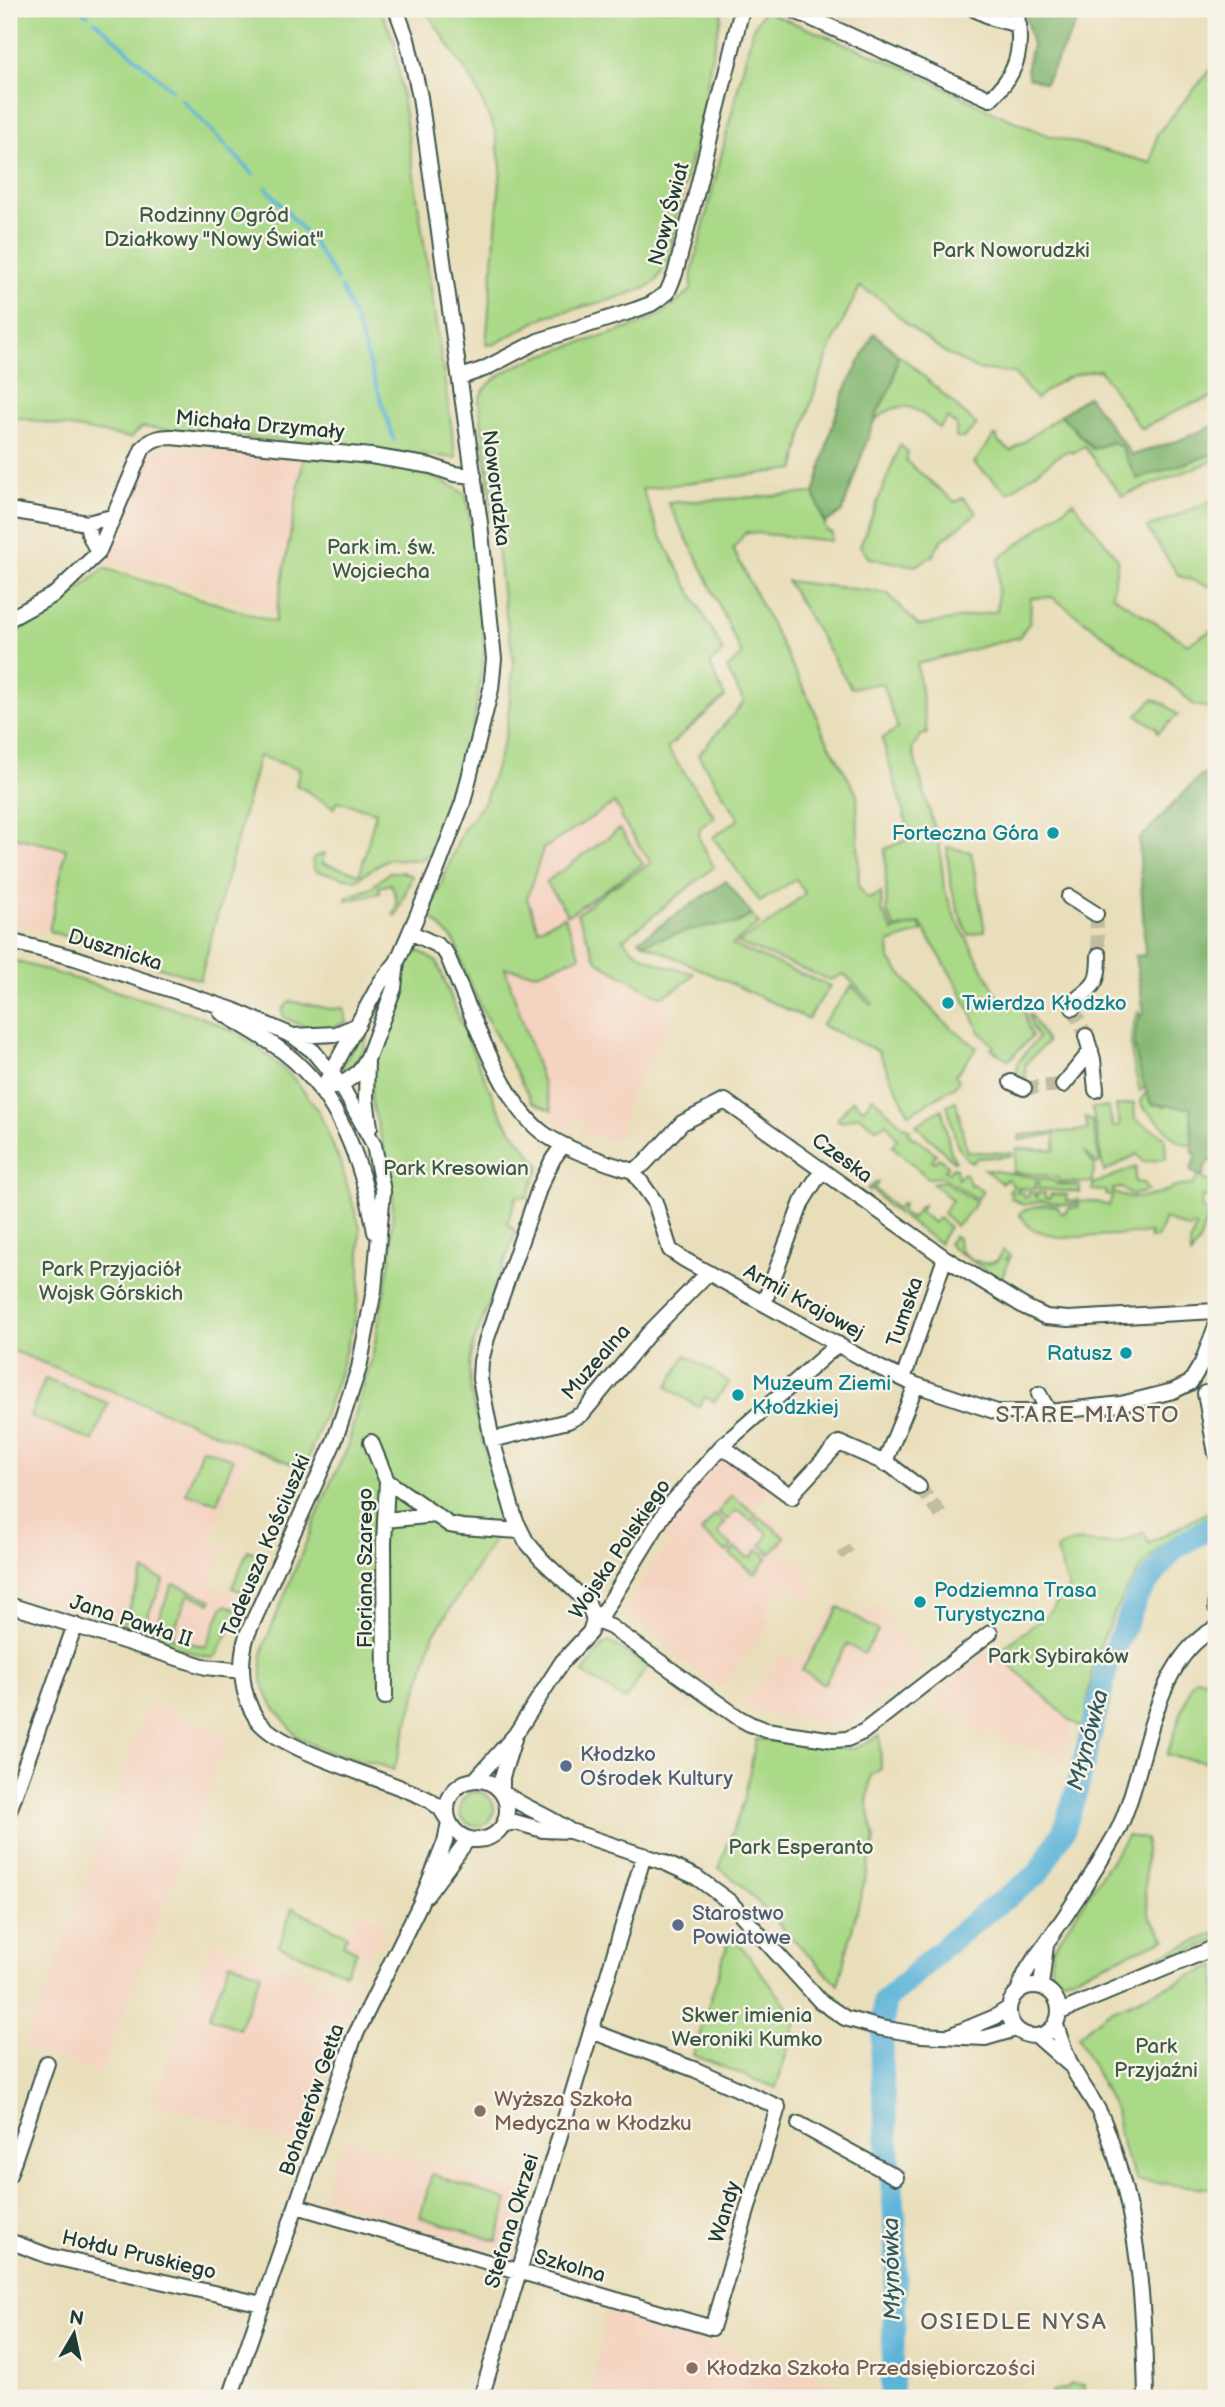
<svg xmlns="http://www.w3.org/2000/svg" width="1225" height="2407" viewBox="0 0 1225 2407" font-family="'Balsamiq Sans',sans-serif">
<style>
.built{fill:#f4d3c0}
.green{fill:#aad987;stroke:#648b5e;stroke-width:2}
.forest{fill:#87b974;stroke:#537b54;stroke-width:2}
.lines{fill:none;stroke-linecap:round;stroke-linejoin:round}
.stream{stroke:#5cb4d9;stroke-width:3.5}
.river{stroke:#5cb4d9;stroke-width:23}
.minor-tunnel{stroke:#c1be9f;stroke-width:14;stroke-dasharray:14 7;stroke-linecap:butt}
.minor-casing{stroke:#3d5548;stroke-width:18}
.minor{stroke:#fff;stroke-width:14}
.culture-dot{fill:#0f9aa8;stroke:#f7f3e8;stroke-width:2.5}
.service-dot{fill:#5c6f8a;stroke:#f7f3e8;stroke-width:2.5}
.education-dot{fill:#8d6e63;stroke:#f7f3e8;stroke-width:2.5}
.labels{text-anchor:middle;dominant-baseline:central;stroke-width:5;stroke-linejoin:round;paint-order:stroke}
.street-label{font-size:21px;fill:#1f3d34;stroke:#f7f3e8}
.park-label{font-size:21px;fill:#3b5c45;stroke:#f7f3e8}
.culture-label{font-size:21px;fill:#0d838f;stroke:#f7f3e8;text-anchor:start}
.service-label{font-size:21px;fill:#4e5e75;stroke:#f7f3e8;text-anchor:start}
.education-label{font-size:21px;fill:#785e54;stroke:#f7f3e8;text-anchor:start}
.neighbourhood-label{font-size:23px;letter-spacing:2px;fill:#635f57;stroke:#f7f3e8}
.water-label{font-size:23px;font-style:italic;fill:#2e5b5d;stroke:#f7f3e8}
</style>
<rect width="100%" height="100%" fill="#f7f3e8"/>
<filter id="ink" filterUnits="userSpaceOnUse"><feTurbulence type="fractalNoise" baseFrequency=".0143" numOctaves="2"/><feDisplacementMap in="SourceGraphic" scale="14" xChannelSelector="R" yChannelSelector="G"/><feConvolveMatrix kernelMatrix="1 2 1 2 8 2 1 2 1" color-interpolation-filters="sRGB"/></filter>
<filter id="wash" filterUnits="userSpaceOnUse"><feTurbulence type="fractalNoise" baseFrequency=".00686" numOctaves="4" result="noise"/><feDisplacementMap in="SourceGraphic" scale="28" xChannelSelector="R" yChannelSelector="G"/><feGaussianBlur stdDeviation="1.57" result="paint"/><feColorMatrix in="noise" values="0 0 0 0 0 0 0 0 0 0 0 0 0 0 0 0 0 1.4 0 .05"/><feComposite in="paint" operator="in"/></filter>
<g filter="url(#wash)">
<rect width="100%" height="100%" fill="#e9deba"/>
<path class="built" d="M159 448 304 456 276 613 107 560 145 463Z
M614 802 622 815 618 817 649 863 608 889 576 914 596 963 659 998 666 997 669 1029 630 1094 617 1143 585 1132 582 1135 578 1134 584 1123 574 1118 567 1130 557 1126 505 967 537 973 538 929 527 898 543 849Z
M9 836 66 849 49 931 9 923Z
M9 1349 247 1446 240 1471 210 1541 225 1547 210 1584 240 1596 214 1655 9 1588Z
M723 1450 772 1488 754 1505 792 1535 780 1552 803 1565 799 1571 818 1586 806 1601 786 1586 763 1615 770 1622 721 1688 673 1655 675 1650 627 1615 636 1601V1589L670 1543 656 1532Z
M835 1602 856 1615 879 1605 924 1670 893 1692 890 1690 851 1719 845 1718 843 1727 759 1712 748 1709 742 1704 781 1655 799 1664Z
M992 1648 1071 1721 1064 1761 987 1731 984 1735 933 1700Z
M151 1703 228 1737 100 2074 25 2048 97 1849 134 1738Z
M292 1908 347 1935 361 1910 385 1923 380 1934 383 1937 378 1945 373 1946 368 1956 357 1951 345 1973 279 1946Z
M213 1940 352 1995 298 2146 230 2124 151 2103Z
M343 2139 524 2191 504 2253 322 2196Z
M608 2307 708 2343 869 2393 868 2398H590Z"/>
<path class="green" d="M9 9H380L394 41 456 458 142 427 130 438 9 416Z
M419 9H723L710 64 703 113 677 213 668 262 656 281 646 288 610 300 546 316 495 344 486 345 501 167 495 131 475 85 429 15Z
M764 11 908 69 993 112 1047 135 1151 163 1157 134 1212 68 1216 67V396L1184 407 1141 429 1100 370C1071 373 1057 381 1036 399L1014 373 976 369 944 352 909 326 883 301 860 287C830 343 806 407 795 469L642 489 659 533 723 651 710 664 725 697 667 748 715 817 700 828 699 838 714 867 624 939 621 937C637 959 668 968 694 973 688 982 670 995 659 996L597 961 577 914 608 890 651 863 620 817 622 814 614 803 543 849 527 898 538 929 564 916 580 956 537 973 505 968 552 1111 532 1102 486 1017 467 978 455 942 429 915 462 832 485 801 506 734 514 662 503 598 479 401C490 355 618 339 656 317 669 310 680 299 691 290L692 272 753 28Z
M898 355 909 363 977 425 963 438H956V425L948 418 939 428C914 405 901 397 873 422L892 383Z
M1061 415 1092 449 1112 442 1121 447 1137 479 1216 453V460L1122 496 1084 446 1073 453 1068 451 1061 454 1008 493 974 463 994 436H997L998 442 1011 451Z
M900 445 908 452 906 461 955 502 963 498 977 513 941 541 933 555 916 566 869 558 860 546Z
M304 456C355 462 424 463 466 495L481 588 484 652 471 744 459 792 431 854 419 860 390 859 384 861 356 880 315 871 312 861 314 857 325 853 322 863 360 874 376 812 337 801 335 808C321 801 310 792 296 785L300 769 259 756 200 980 49 931 66 849 9 836V636L55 611 104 568 275 622Z
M814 493 827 531 832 533 831 541 746 532 733 549 815 711 821 729 857 794 859 887 868 899 881 893 882 911 893 931 918 924 923 931 889 943 890 960 914 990 942 1020 977 1048 955 1075 959 1080 955 1086 909 1114 878 1051 821 1025 852 986 871 1005 873 1003 844 974 830 980 738 943 771 922 805 893 796 879 760 902 713 837 739 819 698 755 744 702 727 669 742 655 704 572 668 503Z
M1216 499V588L1179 576 1147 528Z
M1073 502 1118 559 1112 595 1188 644 1216 628V709L1194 705 1178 690 1052 597 1031 598 1030 622 1019 637 917 664 927 734 921 735 912 749 940 848 944 888 955 917 1003 1006 1019 1001C1028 1010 1025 1025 1032 1036L1009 1060 991 1049 994 1046 980 1032 959 988 920 923 895 929 887 913 885 849 911 838 882 739 898 728 882 683 851 688 787 581 887 593 919 626 997 611 999 559Z
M1153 699 1165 704 1178 715 1158 733 1156 728 1137 715Z
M620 829 643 864 568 915 546 882Z
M947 847 971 852 985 931 969 935C953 906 949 879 947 847Z
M390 872H402L412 876 396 916 393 915C400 901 396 897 391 884L379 887 380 893 346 901 347 897 369 889Z
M752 915 759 924 732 945 830 986 808 1019 643 943 707 926 735 924Z
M419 951 437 962 470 1045 498 1108 507 1124 540 1166 527 1198 517 1196 507 1223 516 1232 473 1345 469 1368 471 1394 504 1524 433 1636 394 1770 375 1763 332 1753 298 1738 269 1700 262 1681V1655L265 1643 330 1484 348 1447 355 1416 373 1353 391 1256 393 1198 390 1172 371 1099 373 1058 411 956Z
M9 959 199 1016 236 1033 259 1048 295 1080 319 1112 341 1165 360 1228V1284L355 1318 337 1381 304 1469 9 1349Z
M387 985 360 1058 352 1066 343 1070 342 1067Z
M290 1001 331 1009 344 1008 346 1022C324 1033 304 1029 284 1017L282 1010Z
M1139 1011 1140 1015 1134 1046 1145 1087 1140 1091C1133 1063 1124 1037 1139 1011Z
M1029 1012 1047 1042 1025 1064 1026 1079 1017 1077V1063L1038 1038 1031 1025Z
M1146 1092 1151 1104 1191 1108 1192 1145C1171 1143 1169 1130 1155 1118 1148 1112 1144 1110 1140 1101Z
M873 1097 904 1127 906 1126 910 1130 908 1133 914 1139 916 1138 936 1154 932 1160 934 1162 939 1158 948 1165 945 1171 948 1173 953 1167 956 1168 958 1179 963 1173C967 1174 970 1182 970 1185L973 1184 983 1192 977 1199 943 1177 928 1178 892 1146 897 1139 887 1123 876 1128 859 1116 841 1122 837 1119 853 1100 863 1109Z
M956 1101 967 1152 1012 1153 1011 1156 977 1158 972 1163C953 1150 954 1126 947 1105Z
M1134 1103 1135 1119 1165 1137 1166 1159 1143 1162 1137 1154 1104 1172 1092 1108 1108 1107 1113 1127 1120 1125 1116 1106Z
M942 1109 951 1153 956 1161H953L916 1125Z
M1085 1117 1092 1121 1100 1162 1097 1164 1084 1151 1095 1166 1091 1183 1059 1182 1057 1177 1013 1172 1017 1148 1055 1150V1134L1019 1140 1020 1135 1088 1130Z
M1136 1167 1135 1182 1143 1183 1148 1191 1132 1195 1121 1188 1113 1189V1193C1141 1203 1152 1196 1176 1187 1181 1185 1188 1186 1193 1185L1198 1176 1201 1177 1204 1170 1203 1180 1215 1183 1210 1198 1202 1196 1201 1207 1209 1213 1199 1242 1191 1255 1190 1243 1196 1227 1192 1225 1190 1229 1165 1219 1157 1238 1149 1239 1151 1233 1061 1238 1031 1229 1019 1214C1030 1205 1043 1204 1057 1206L1061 1213H1064L1069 1208 1078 1207 1079 1201 1097 1202 1109 1206 1112 1196 1105 1195 1106 1191 1092 1190 1093 1184Z
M984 1169 1055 1181 1056 1184 1080 1186V1192L1038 1189 1039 1182 1036 1181 1035 1189 1018 1188 1017 1192H1023V1196L1028 1197 1029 1192 1035 1193 1036 1198 1037 1193H1045V1198H1050L1051 1194 1067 1195 1066 1201H1075L1077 1199 1076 1204 1068 1205 1041 1201 1023 1205 1011 1198 1012 1194 1009 1191 1014 1186 1007 1179 1001 1183Z
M944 1181 976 1202 963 1220 955 1226 943 1213 952 1200 932 1183Z
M877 1182 878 1183 874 1188 896 1209 902 1203 904 1204 901 1211 911 1219 920 1206 923 1205 920 1211 933 1223 939 1218 949 1227 939 1243 887 1206 872 1189 870 1192 867 1189Z
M954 1236 958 1238 959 1249C969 1261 998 1274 1002 1250L1011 1256 1010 1258H1005L1009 1260 1001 1280 952 1248 948 1244Z
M686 1355 729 1382 714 1402 705 1397 698 1407 667 1387Z
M45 1379 108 1403 93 1441 30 1416Z
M202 1448 233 1459 217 1503 186 1493Z
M732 1495 757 1515 752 1521 740 1511 734 1512 728 1520 718 1512Z
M1216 1508V1515C1196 1524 1173 1535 1156 1551 1131 1576 1109 1620 1097 1654 1089 1677 1088 1704 1083 1728L1071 1721 997 1653 1048 1614 1069 1588 1056 1550C1078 1533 1094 1547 1117 1543 1126 1541 1136 1536 1144 1532L1149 1543Z
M715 1515 725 1523 719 1531 720 1536 732 1546 727 1552 701 1532Z
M760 1517 785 1537 771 1554 761 1545 767 1537V1532L755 1523Z
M735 1548 746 1557H752L758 1549 768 1557 755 1574 730 1554Z
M248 1550 263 1557 247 1593 232 1588Z
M144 1571 164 1580 139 1634 123 1630V1621Z
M175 1584 212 1600 210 1603 188 1594 171 1638 206 1647 222 1608 227 1605 238 1610 239 1613 216 1656 210 1658 152 1640 151 1636 172 1585Z
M839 1607 878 1631 864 1654 847 1644 824 1684 802 1670Z
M610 1642 648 1666 625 1700 583 1673 604 1644Z
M1196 1678 1216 1682V1737L1210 1763 1167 1755 1191 1684Z
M880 1735 881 1769 871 1775 867 1803 875 1840 838 1985 740 1884 719 1868 744 1801 756 1739 854 1749Z
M460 1809a17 17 0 1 1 34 0a17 17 0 1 1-34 0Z
M1127 1836 1146 1839 1145 1892 1150 1917 1166 1939 1072 1977C1046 1985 1049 1965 1053 1949Z
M292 1908 347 1935 343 1944 357 1951 345 1973 279 1946Z
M731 1933 797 2019 776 2088 693 2055Z
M1216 1933V1940L1066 2002 1063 2001V1996Z
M230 1962 261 1973 239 2029 209 2017Z
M1216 1965V2189L1137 2181 1123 2150 1115 2111 1078 2036 1106 2013Z
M432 2174 508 2201 497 2241 420 2217Z
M1071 2384 1085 2385 1084 2398H1051L1052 2392 1065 2389Z"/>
<path class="forest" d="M1024 9H1084L1045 83 1028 77 1027 66 1032 45Z
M874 333 898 355 893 383 876 415 842 512 825 523 814 493C824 462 829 429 842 398 851 376 864 355 874 333Z
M1088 396 1132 455 1177 441 1216 425V453L1137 479 1121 447 1112 442 1093 449 1061 415Z
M1216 772V1158L1207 1164 1201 1177 1190 1171 1197 1154 1193 1153 1191 1108 1151 1104C1143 1081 1123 1033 1144 1012L1135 956 1145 955 1139 840 1200 776Z
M726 881 752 915 735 924 707 926 643 943 639 940Z"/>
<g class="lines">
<path class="stream" d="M79 9 88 15
M95 21 172 90
M182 100 253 174
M266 187 313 242 337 280
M341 287 356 322 394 440"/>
<path class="river" d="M946 1945 975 1921 1038 1874 1064 1830 1077 1789 1108 1664 1139 1593 1174 1549 1216 1524
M891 2398 896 2271 895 2221 881 2066 884 2002 936 1954"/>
</g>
</g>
<g filter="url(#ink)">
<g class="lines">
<path class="minor-tunnel" d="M1096 914 1099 955
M1073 1008 1086 1036
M1024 1088 1063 1085
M919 1487 943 1517
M843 1549 848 1555"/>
<defs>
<path id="minor" d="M791 9 990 99C1020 72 1023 47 1016 9
M974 9 995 19 1019 25
M461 377 484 369 538 341 635 310 651 304 667 293 675 274 695 198 742 9
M9 510 87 523 112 517
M87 523 89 534 98 553
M9 619 55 594 98 553 143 448C152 439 158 437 171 437L371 456 431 466 454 474 474 476
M1069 897 1096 914
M410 932 437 945 446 953C468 1002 500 1102 543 1133 563 1148 608 1164 633 1171
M9 941 75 958 233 1010 293 1036 313 1051 341 1085 374 1145 383 1191 374 1290 359 1368 334 1442 247 1635C239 1661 240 1693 256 1718 278 1752 390 1779 429 1800L440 1808 449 1822 445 1842 420 1904 354 2038 230 2398
M1073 1008V1002C1095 985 1099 984 1099 955
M221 1012C242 1026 265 1037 285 1053 340 1096 363 1165 375 1232
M293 1036 336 1034 358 1025
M1086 1036 1093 1059 1096 1090
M367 1060 366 1099 370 1127
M1011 1082 1024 1088
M1063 1085 1091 1051
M333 1087 341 1085 359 1072 368 1057 394 988 397 962
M321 1091 380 983 397 962 436 872 463 802 491 689 494 659 480 523 420 97 407 39 396 9
M563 1145 553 1159 540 1186 487 1338 481 1361 480 1379 492 1440 515 1519 526 1541 541 1559 588 1603 594 1620
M633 1171 644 1164 682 1123 725 1101 945 1258 1025 1307 1046 1317 1068 1319 1216 1311
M633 1171 655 1202 670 1250 685 1260 880 1368 916 1385 997 1412H1049L1121 1404 1173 1391 1190 1383
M764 1303 802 1202 822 1170
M903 1379 945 1258
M1190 1383 1202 1363 1216 1326
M1205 1393 1216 1454
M1039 1394 1049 1412
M492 1440 568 1421 582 1414 649 1333 708 1273
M371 1442 387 1481 384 1543 385 1697
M722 1446 792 1497
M885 1461 919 1487
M884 1464 916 1385
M387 1481 450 1525 462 1527 520 1531
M790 1496 839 1443 885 1463
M385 1520 436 1515
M1216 1576V1608
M9 1605 206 1667 242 1671
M594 1620 611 1627 739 1718 750 1724 766 1730 834 1740 847 1739 863 1732 990 1633
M514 1739 502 1777V1792C524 1808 548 1815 570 1831
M447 1810a30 30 0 1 1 60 0a30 30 0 1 1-60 0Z
M475 1780 515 1735 562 1662 590 1632 594 1620 605 1610 669 1506 722 1446 838 1344
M9 1811 75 1625
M503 1825 515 1822 543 1830 570 1831 663 1862 696 1877 730 1902 820 2001 845 2018 881 2028 921 2035 985 2038 1016 2029
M427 1895 468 1839
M1009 2011a25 25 0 1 1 50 0a25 25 0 1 1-50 0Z
M1041 1986 1046 1945
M1018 1992C1026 1968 1033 1961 1047 1942 1072 1907 1095 1871 1116 1834 1148 1773 1149 1661 1216 1628
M1060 2012 1216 1947
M1056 2025C1060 2038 1065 2052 1071 2065 1081 2086 1097 2102 1105 2125 1139 2215 1144 2303 1146 2398
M954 2034 995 2017 1009 2008
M1037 2036 1070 2065
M799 2124 896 2177
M9 2175 47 2063
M297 2206 712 2328 778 2107 696 2070 591 2031
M9 2241 49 2256 262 2304
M481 2398 644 1855"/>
</defs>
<use href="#minor" class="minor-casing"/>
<use href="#minor" class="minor"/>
</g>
</g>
<g class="culture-dot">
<circle cx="1053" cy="833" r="7"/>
<circle cx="948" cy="1003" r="7"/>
<circle cx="1126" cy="1353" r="7"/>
<circle cx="738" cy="1395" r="7"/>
<circle cx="920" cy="1602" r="7"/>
</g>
<g class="service-dot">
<circle cx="566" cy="1766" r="7"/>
<circle cx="678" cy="1925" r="7"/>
</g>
<g class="education-dot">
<circle cx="480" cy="2111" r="7"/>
<circle cx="692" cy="2368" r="7"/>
</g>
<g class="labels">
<g class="street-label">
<text transform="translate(669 214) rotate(-75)">Nowy Świat</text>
<text transform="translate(260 425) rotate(5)">Michała Drzymały</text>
<text transform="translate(496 488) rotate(83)">Noworudzka</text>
<text transform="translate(115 950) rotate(17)">Dusznicka</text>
<text transform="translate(842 1158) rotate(36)">Czeska</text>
<text transform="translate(804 1302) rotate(29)">Armii Krajowej</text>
<text transform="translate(905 1312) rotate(-71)">Tumska</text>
<text transform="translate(596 1362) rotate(-49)">Muzealna</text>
<text transform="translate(266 1546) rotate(-67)">Tadeusza Kościuszki</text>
<text transform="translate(620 1549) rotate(-56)">Wojska Polskiego</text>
<text transform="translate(365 1568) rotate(-90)">Floriana Szarego</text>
<text transform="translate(131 1621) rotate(18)">Jana Pawła II</text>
<text transform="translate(312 2100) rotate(-71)">Bohaterów Getta</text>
<text transform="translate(725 2212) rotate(-73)">Wandy</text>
<text transform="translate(512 2221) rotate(-73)">Stefana Okrzei</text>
<text transform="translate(139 2255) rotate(13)">Hołdu Pruskiego</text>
<text transform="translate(570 2266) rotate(16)">Szkolna</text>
</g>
<g class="park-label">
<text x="214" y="215">Rodzinny Ogród<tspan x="214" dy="24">Działkowy "Nowy Świat"</tspan></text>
<text x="1011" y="250">Park Noworudzki</text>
<text x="381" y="547">Park im. św.<tspan x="381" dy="24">Wojciecha</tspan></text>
<text x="456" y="1168">Park Kresowian</text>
<text x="111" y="1269">Park Przyjaciół<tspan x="111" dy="24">Wojsk Górskich</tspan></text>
<text x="1058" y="1656">Park Sybiraków</text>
<text x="801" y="1847">Park Esperanto</text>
<text x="747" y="2015">Skwer imienia<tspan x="747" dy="24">Weroniki Kumko</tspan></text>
<text x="1156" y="2046">Park<tspan x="1156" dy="24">Przyjaźni</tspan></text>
</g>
<g class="culture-label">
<text x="1039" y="833" text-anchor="end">Forteczna Góra</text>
<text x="962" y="1003">Twierdza Kłodzko</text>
<text x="1112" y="1353" text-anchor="end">Ratusz</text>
<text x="752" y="1383">Muzeum Ziemi<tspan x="752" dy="24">Kłodzkiej</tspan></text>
<text x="934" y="1590">Podziemna Trasa<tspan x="934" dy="24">Turystyczna</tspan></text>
</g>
<g class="service-label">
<text x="580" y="1754">Kłodzko<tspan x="580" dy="24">Ośrodek Kultury</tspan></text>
<text x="692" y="1913">Starostwo<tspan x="692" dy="24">Powiatowe</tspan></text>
</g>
<g class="education-label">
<text x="494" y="2099">Wyższa Szkoła<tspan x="494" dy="24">Medyczna w Kłodzku</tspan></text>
<text x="706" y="2368">Kłodzka Szkoła Przedsiębiorczości</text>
</g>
<g class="neighbourhood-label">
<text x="1088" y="1415">STARE MIASTO</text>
<text x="1014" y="2322">OSIEDLE NYSA</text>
</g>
<g class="water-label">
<text transform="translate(1088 1740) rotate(-75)">Młynówka</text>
<text transform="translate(892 2269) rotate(-91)">Młynówka</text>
</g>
</g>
<rect width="1225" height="2407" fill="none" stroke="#f7f3e8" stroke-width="35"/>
<g transform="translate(74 2334) rotate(9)" stroke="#f7f3e8" stroke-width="5" paint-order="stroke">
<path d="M0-5L12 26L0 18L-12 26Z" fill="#1f3d34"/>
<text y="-10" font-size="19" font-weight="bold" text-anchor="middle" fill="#1f3d34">N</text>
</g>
</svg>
